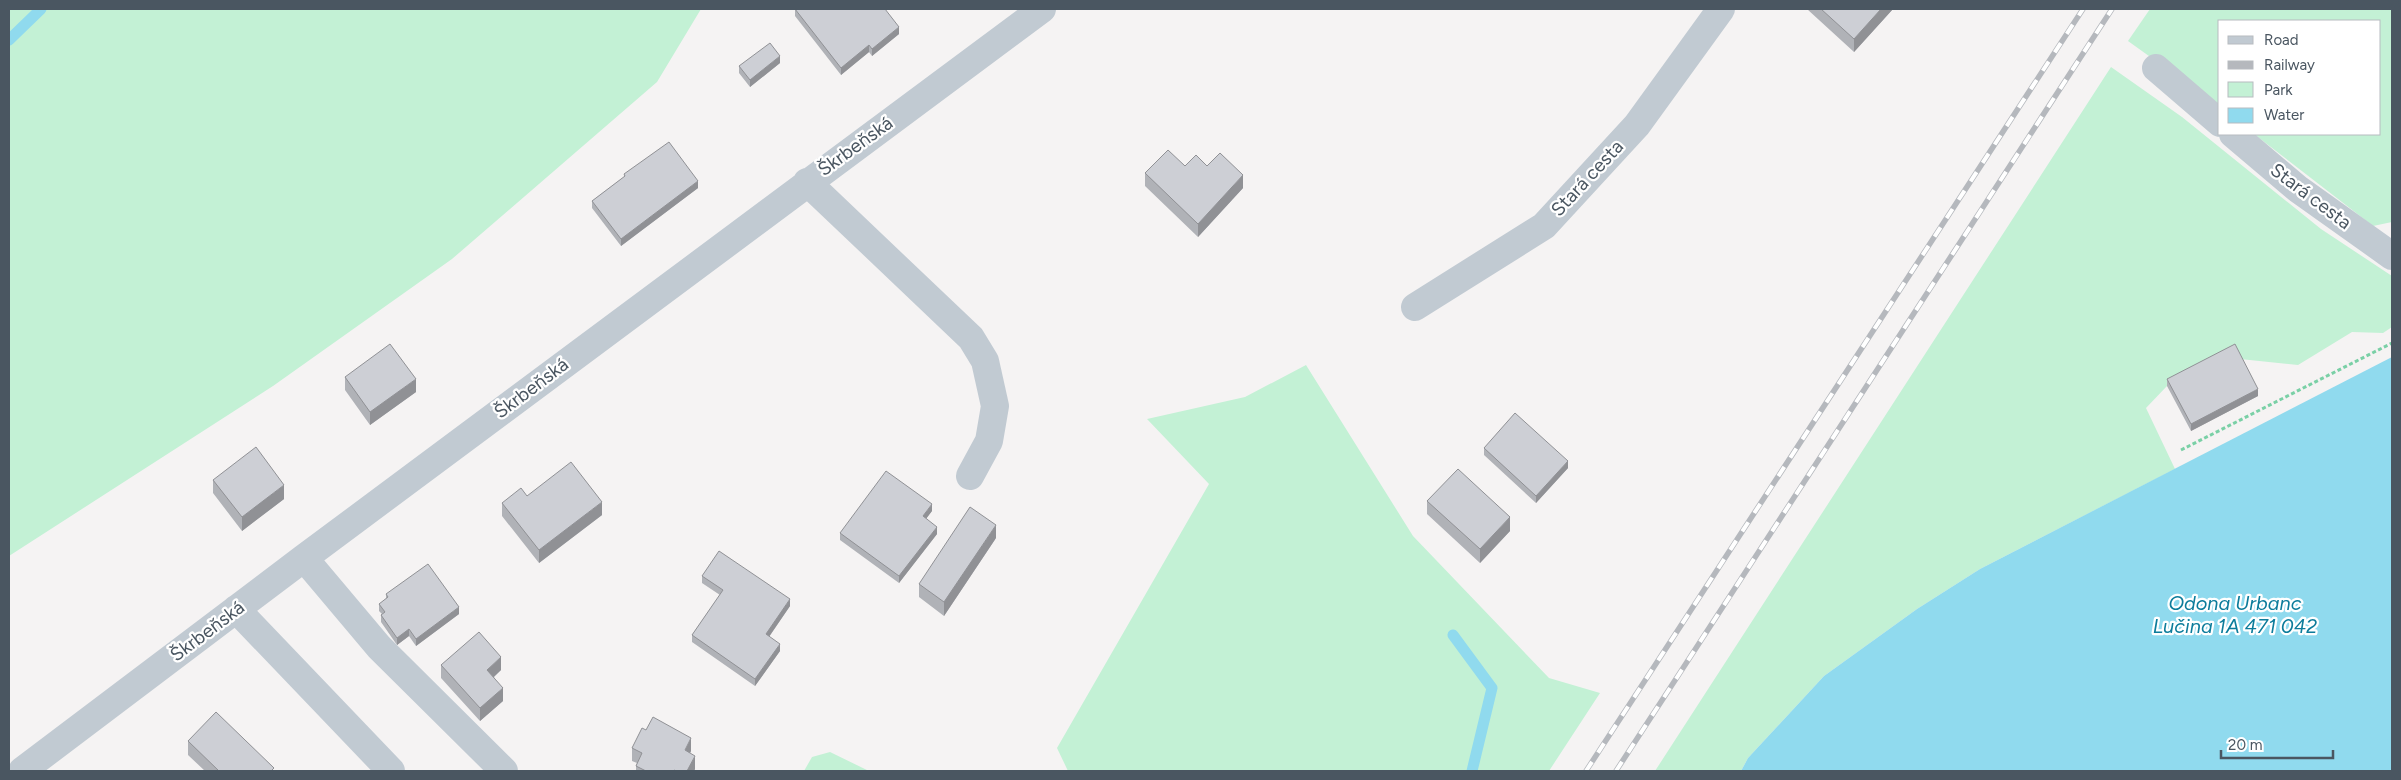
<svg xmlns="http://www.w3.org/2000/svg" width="2401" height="780" viewBox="0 0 2401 780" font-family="Figtree,sans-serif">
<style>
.green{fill:#c3f1d5}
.water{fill:#90daee}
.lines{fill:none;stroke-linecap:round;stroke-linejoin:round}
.stream{stroke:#90daee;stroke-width:11}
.path{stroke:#7ad0a6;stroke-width:3;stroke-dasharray:4 2.5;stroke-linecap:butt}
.minor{stroke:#c1cad2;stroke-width:28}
.rail-casing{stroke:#b5b8bd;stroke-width:5.5}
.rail{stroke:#fff;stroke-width:4;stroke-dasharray:11;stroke-linecap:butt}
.wall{fill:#b0b2b7}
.shaded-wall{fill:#909195}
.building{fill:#cdcfd5;stroke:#909195}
.labels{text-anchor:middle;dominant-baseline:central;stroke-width:4.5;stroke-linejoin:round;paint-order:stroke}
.street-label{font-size:19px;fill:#4a5661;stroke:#fff}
.water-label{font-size:20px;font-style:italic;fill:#0c7c9b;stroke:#fff}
</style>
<rect width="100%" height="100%" fill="#f5f3f3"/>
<path class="green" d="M9 9H701L657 82 452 259 273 386 9 556Z
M2150 9H2392V222L2373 226 2254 134H2380V21H2220V107L2128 41Z
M2111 67 2182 117 2321 229 2392 276V327L2383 333 2352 332 2298 365 2240 359 2235 351 2167 386 2146 408 2175 469 1980 569 1917 609 1824 676 1748 758 1741 771H1655Z
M1306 365 1413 536 1549 678 1600 693 1549 771H1068L1057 748 1209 484 1147 419 1245 397Z
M830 752 869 771H804L812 757Z"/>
<path class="water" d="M2392 357V771H1741L1748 758 1824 676 1917 609 1980 569Z"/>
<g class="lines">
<path class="stream" d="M9 40 41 9
M1453 635 1492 688 1472 771"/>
<path class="path" d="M2181 450 2392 343"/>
<path class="minor" d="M2156 68 2220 123
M2233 134 2298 189 2392 256
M807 182 971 338 985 361 995 406 989 441 970 476
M1415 307 1544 226 1637 125 1721 9
M304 558 379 647 504 771
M236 609 391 771
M22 771 304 558 1042 9"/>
<defs>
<path id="rail" d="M1586 771 2083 9
M1616 771 2112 9"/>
</defs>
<use href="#rail" class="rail-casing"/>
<use href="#rail" class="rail"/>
</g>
<path class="wall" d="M795 9 899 34 872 56 869 52 841 75 795 16Z
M1807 9H1893L1854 52Z
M780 63 750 87 739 73V66Z
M1185 166 1243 188 1198 237 1145 186V173Z
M624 174 698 188 621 246 592 208V201L624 177Z
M345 377 416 392 370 425 345 390Z
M2167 379 2258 396 2191 431 2167 386Z
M1484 448 1568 468 1536 503 1484 455Z
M213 480 284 499 242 531 213 493Z
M1427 501 1510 531 1480 563 1427 514Z
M502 503 602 515 539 563 502 516Z
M932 511 926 518 937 534 899 583 840 540V533Z
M996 538 944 616 919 597V584Z
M702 576 790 606 769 637 780 651 755 686 692 642V635L720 595 702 583Z
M386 594 459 614 416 646 409 636 397 645 381 622V615L382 614 379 611V604L386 599Z
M441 665 501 670 494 677 503 701 480 721 441 678Z
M188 741 274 771H205L188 755Z
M632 748 691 751 690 753 695 769 694 771H636V766L637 763 632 761Z"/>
<path class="shaded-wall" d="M1881 9H1893L1854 52V39Z
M899 27V34L872 56V49Z
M869 45V52L841 75V68Z
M780 56V63L750 87V80Z
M1243 175V188L1198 237V224Z
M698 181V188L621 246V239Z
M416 379V392L370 425V412Z
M2258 389V396L2191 431V424Z
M1568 461V468L1536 503V496Z
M284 485V499L242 531V517Z
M602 502V515L539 563V550Z
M932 504V511L923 523V516Z
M1510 517V531L1480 563V549Z
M996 525V538L944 616V602Z
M937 527V534L899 583V576Z
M790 599V606L766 641V634Z
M459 607V614L416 646V639Z
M409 629V636L397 645V638Z
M780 644V651L755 686V679Z
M501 657V670L487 683V670Z
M503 688V701L480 721V708Z
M691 738V751L685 763V750Z
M695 756V769L694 771H687Z"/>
<path class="building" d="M795 9H885L899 27 872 49 869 45 841 68Z
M1821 9H1881L1854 39Z
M770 43 780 56 750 80 739 66Z
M669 142 698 181 621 239 592 201 625 176 624 174Z
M1168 150 1185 166 1196 155 1207 166 1220 153 1243 175 1198 224 1145 173Z
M390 344 416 379 370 412 345 377Z
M2235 344 2258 389 2191 424 2167 379Z
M1515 413 1568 461 1536 496 1484 448Z
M256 447 284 485 242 517 213 480Z
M571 462 602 502 539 550 502 503 521 488 527 496Z
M1458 469 1510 517 1480 549 1427 501Z
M886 471 932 504 923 516 937 527 899 576 840 533Z
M970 507 996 525 944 602 919 584Z
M719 551 790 599 766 634 780 644 755 679 692 635 723 590 702 576Z
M428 564 459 607 416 639 409 629 397 638 381 615 385 612 379 604 388 597 386 594Z
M479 632 501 657 487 670 503 688 480 708 441 665Z
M216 712 274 768 271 771H219L188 741Z
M653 717 691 738 685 750 695 756 687 771H676L674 770V771H646L636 766 642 753 632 748 642 728 646 730Z"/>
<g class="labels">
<g class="street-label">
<text transform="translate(855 146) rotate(-36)">Škrbeňská</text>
<text transform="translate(1587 178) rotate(-47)">Stará cesta</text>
<text transform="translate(2311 196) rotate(37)">Stará cesta</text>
<text transform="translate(531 388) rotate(-37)">Škrbeňská</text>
<text transform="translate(207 631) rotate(-37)">Škrbeňská</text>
</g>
<g class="water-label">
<text x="2235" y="603">Odona Urbanc<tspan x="2235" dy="23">Lučina 1A 471 042</tspan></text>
</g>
</g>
<rect width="2401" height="780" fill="none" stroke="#4a5661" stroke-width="20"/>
<rect x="2218" y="20" width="162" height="115" fill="#ffffff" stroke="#b7bbc0"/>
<rect x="2228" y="36" width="25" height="8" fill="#c1cad2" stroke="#b7bbc0"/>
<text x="2264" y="45" font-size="15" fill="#4a5661">Road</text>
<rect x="2228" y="61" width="25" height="8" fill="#b5b8bd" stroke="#b7bbc0"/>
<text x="2264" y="70" font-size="15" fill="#4a5661">Railway</text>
<rect x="2228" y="82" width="25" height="15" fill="#c3f1d5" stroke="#b7bbc0"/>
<text x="2264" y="95" font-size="15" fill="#4a5661">Park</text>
<rect x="2228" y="108" width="25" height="15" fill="#90daee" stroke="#b7bbc0"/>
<text x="2264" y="120" font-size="15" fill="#4a5661">Water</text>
<path d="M2221 750v8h112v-8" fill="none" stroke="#4a5661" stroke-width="2.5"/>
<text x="2228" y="750" font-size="15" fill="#4a5661" stroke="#ffffff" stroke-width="4" paint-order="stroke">20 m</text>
</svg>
